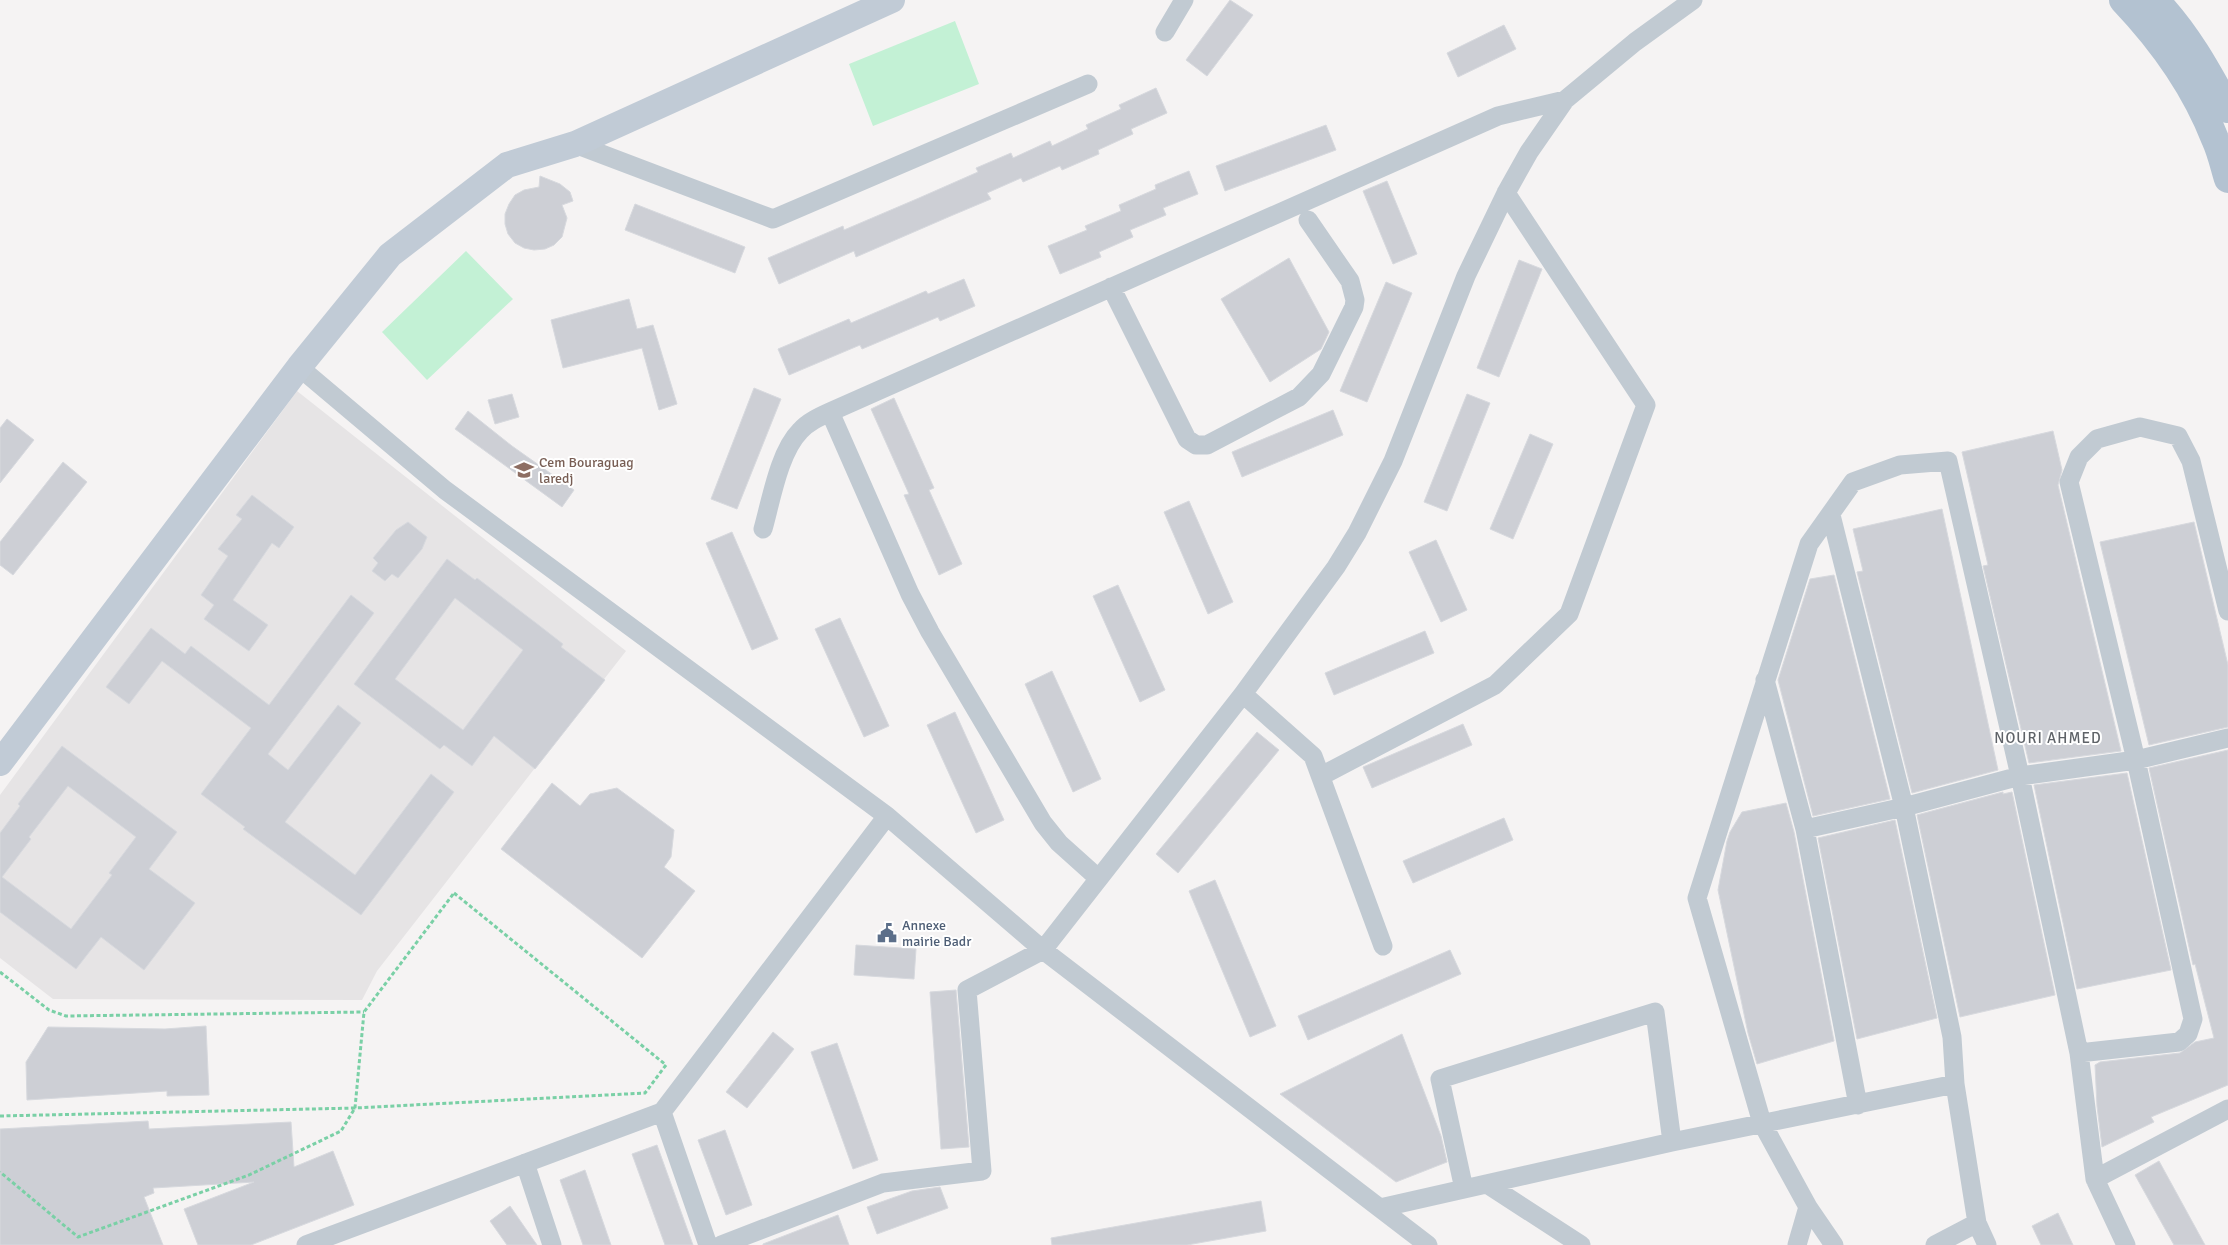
<svg xmlns="http://www.w3.org/2000/svg" width="2228" height="1245" viewBox="0 0 2228 1245" font-family="Signika,sans-serif">
<style>
.education{fill:#e6e4e5}
.green{fill:#c3f1d5}
.building{fill:#cdcfd5;stroke:#d7d9de;fill-rule:evenodd}
.lines{fill:none;stroke-linecap:round;stroke-linejoin:round}
.path{stroke:#7ad0a6;stroke-width:3;stroke-dasharray:4 2.5;stroke-linecap:butt}
.minor{stroke:#c1cad2;stroke-width:19}
.secondary{stroke:#c1cbd6;stroke-width:26}
.primary{stroke:#b3c2d1;stroke-width:28}
.labels{text-anchor:middle;dominant-baseline:central;stroke-width:4;stroke-linejoin:round;paint-order:stroke}
.education-label{font-size:14px;fill:#785e54;stroke:#fff;text-anchor:start}
.service-label{font-size:14px;fill:#4e5e75;stroke:#fff;text-anchor:start}
.neighbourhood-label{font-size:15px;letter-spacing:1px;fill:#5f6368;stroke:#fff}
</style>
<rect width="100%" height="100%" fill="#f5f3f3"/>
<path class="education" d="M297 391 626 651 377 971 362 1000 53 999 0 958V795Z"/>
<path class="green" d="M955 21 979 84 873 126 849 64Z
M466 251 513 299 427 380 382 332Z"/>
<path class="building" d="M1230 0 1253 15 1207 76 1186 60Z
M1504 25 1516 49 1458 77 1447 53Z
M1156 88 1167 113 1131 129 1133 134 1098 150 1099 154 1062 170 1060 166 1023 182 1021 178 987 193 991 199 953 215 856 257 854 251 779 284 768 258 843 226 844 230 919 198 978 172 976 168 1011 153 1013 158 1050 141 1052 146 1088 129 1086 125 1121 109 1119 105Z
M1326 125 1336 150 1225 191 1216 166Z
M1189 171 1198 194 1163 208 1166 215 1130 230 1133 237 1099 252 1101 257 1060 274 1048 246 1087 230 1085 226 1121 211 1119 205 1156 189 1155 185Z
M540 176 560 184 570 192 573 201 562 205 567 218 562 237 554 245 545 249 534 250 524 248 515 243 508 234 505 224V214L509 204 515 195 524 190 539 187Z
M1387 181 1417 254 1393 264 1363 191Z
M635 204 745 247 735 273 625 230Z
M1289 258 1329 332 1321 349 1270 382 1221 299Z
M1519 260 1542 269 1499 377 1477 368Z
M964 279 975 306 940 321 938 317 862 349 860 345 789 375 778 349 849 319 851 323 926 291 928 294Z
M1386 282 1412 293 1367 402 1340 391Z
M629 299 637 329 653 325 677 404 659 410 642 348 563 368 551 320Z
M754 388 781 399 737 509 711 499Z
M512 394 519 417 495 424 488 400Z
M1467 394 1490 403 1447 511 1424 502Z
M894 398 934 488 929 490 962 564 939 575 904 495 909 494 871 409Z
M1333 410 1343 435 1242 477 1232 452Z
M468 411 512 446 574 490 562 507 455 429Z
M7 419 34 440 0 483V428Z
M2053 431 2062 470 2058 485 2121 751 2029 763 1983 566 1988 565 1962 452Z
M1530 434 1553 444 1513 539 1490 529Z
M63 462 87 482 13 575 0 565V542Z
M252 495 294 527 279 548 272 543 233 600 268 625 249 651 204 619 214 605 201 595 228 556 218 549 242 519 236 515Z
M1189 501 1233 602 1208 614 1164 512Z
M1942 509 1998 770 1912 793 1857 572 1863 571 1853 529Z
M408 522 427 537 422 549 398 578 392 574 385 581 372 571 378 563 373 558 396 530Z
M2194 522 2228 665V727L2149 745 2100 542Z
M732 532 778 639 752 650 706 543Z
M1436 540 1467 610 1441 622 1409 552Z
M447 559 475 580 477 578 536 623 563 644 561 647 605 680 535 769 494 736 472 766 444 745 440 749 354 684ZM455 598 523 650 463 730 395 679Z
M1834 575 1890 799 1813 816 1778 680 1810 579Z
M1118 585 1165 690 1140 702 1093 596Z
M351 595 374 613 268 754 288 770 338 705 361 723 285 822 355 875 431 774 454 792 361 915 266 846 243 829 245 827 201 794 251 728 162 661 129 704 106 687 151 628 185 654 191 646 269 705Z
M840 618 889 726 864 737 815 629Z
M1425 631 1434 653 1334 695 1325 673Z
M1052 671 1101 779 1073 792 1025 684Z
M955 712 1004 820 976 833 927 725Z
M1463 724 1472 745 1372 788 1363 767Z
M1257 732 1279 750 1178 873 1156 854Z
M62 746 177 832 149 869 195 903 144 970 101 937 76 969 0 912V833L20 806 18 804ZM68 786 136 837 109 873 112 875 71 929 2 877 31 839 29 837Z
M2228 750V1085L2151 1117 2154 1122 2102 1147 2097 1106 2095 1065 2100 1062 2180 1053 2195 1042 2214 1038 2195 964 2193 965 2149 768Z
M2127 773 2171 970 2077 989 2034 785Z
M552 783 580 806 590 794 617 788 674 830 671 857 664 867 695 891 642 958 501 849Z
M2003 792V794L2012 792 2055 995 1960 1017 1917 815Z
M1786 803 1794 832 1834 1041 1757 1064 1748 1033 1718 890 1727 841 1730 832 1742 812Z
M1504 818 1513 840 1413 883 1403 861Z
M1895 820 1937 1018 1857 1039 1818 838Z
M1215 880 1276 1026 1250 1037 1189 891Z
M856 945 916 949 914 979 854 975Z
M1450 950 1461 974 1308 1040 1298 1016Z
M956 990 969 1147 941 1149 930 992Z
M206 1026 209 1095 167 1096V1091L27 1100 26 1062 48 1027 165 1029Z
M773 1032 794 1049 747 1108 726 1092Z
M1402 1034 1441 1136 1447 1162 1396 1182 1280 1094Z
M837 1043 878 1160 853 1169 811 1052Z
M148 1121 149 1129 291 1122 294 1167 333 1151 354 1205 251 1245H198L184 1209 254 1182 153 1188 154 1193 144 1197 163 1245H0V1129Z
M725 1130 752 1205 726 1215 698 1140Z
M657 1145 693 1245H665L632 1154Z
M2159 1161 2205 1245H2174L2135 1175Z
M585 1170 611 1245H583L560 1180Z
M940 1187 948 1208 877 1234 867 1207 912 1191Z
M1261 1201 1266 1231 1187 1245H1052L1051 1238Z
M510 1206 537 1245H507L490 1221Z
M2058 1213 2073 1245H2041L2032 1226Z
M838 1215 849 1245H763V1244Z"/>
<g class="lines">
<path class="path" d="M454 893 666 1065 645 1093 355 1108 364 1012Z
M0 972 49 1010 66 1016 364 1012
M0 1116 355 1108 341 1131 249 1175 78 1237 0 1172"/>
<path class="minor" d="M1165 32 1184 0
M575 144 773 219 1088 84
M1111 287 1187 439 1196 445H1207L1299 397 1321 374 1354 307 1355 300 1350 281 1308 220
M299 367 445 490 887 816 1043 950 1428 1245
M830 412 910 594 930 632 1043 823 1059 843 1098 878
M1831 515 1904 807 1952 1037 1955 1084 1977 1223 1935 1245
M763 529C771 501 779 452 800 431 808 422 819 417 830 412L1498 116 1565 100
M1765 680 1805 829 1858 1105
M1243 694 1313 756 1383 946
M1321 776 1495 685 1569 614 1646 405 1506 193
M1805 829 1904 807 2020 776 2136 760 2228 738
M2079 1053 2179 1042 2188 1034 2193 1019 2136 760 2069 482 2079 457 2097 439 2140 427 2178 436 2191 461 2228 611
M662 1112 708 1245
M525 1163 552 1245
M2095 1179 2126 1245
M1487 1184 1581 1245
M1464 1189 1440 1079 1655 1012 1672 1142
M1380 1208 1672 1142 1955 1084
M1977 1223 1987 1245
M306 1245 662 1112 887 816
M721 1245 883 1183 982 1171 967 990 1043 950 1243 694 1336 567 1357 533 1393 461 1466 276 1506 193 1529 152 1565 100 1635 42 1693 0
M1797 1245 1808 1207
M1834 1245 1808 1207 1762 1123 1697 898 1809 544 1853 482 1900 465 1948 461 2020 776 2079 1053 2095 1179 2228 1109"/>
<path class="secondary" d="M0 763 299 367 390 255 507 165 575 144 892 0"/>
<path class="primary" d="M2123 0C2161 40 2195 87 2215 139 2221 152 2224 166 2228 179
M2155 0C2186 32 2207 70 2228 109"/>
</g>
<defs>
<symbol id="school-bare" viewBox="-9 -9 18 18"><path d="M0-5L7-2L0 1L-7-2ZM-4 1L0 2.5L4 1V4Q0 6-4 4Z" fill="#8d6e63" stroke="#fff" stroke-width="2.5" paint-order="stroke"/></symbol>
<symbol id="civic-bare" viewBox="-9 -9 18 18"><path d="M-.6-6.5H3V-4.5H.6V-3L4-1V1h2V6H-6V1h2V-1L-.6-3ZM-1.2 2.5V6h2.4V2.5Z" fill="#5c6f8a" stroke="#fff" stroke-width="2.5" paint-order="stroke"/></symbol>
</defs>
<g fill-rule="evenodd">
<use href="#school-bare" x="510" y="456" width="28" height="28"/>
<use href="#civic-bare" x="873" y="919" width="28" height="28"/>
</g>
<g class="labels">
<g class="education-label">
<text x="539" y="462">Cem Bouraguag<tspan x="539" dy="16">laredj</tspan></text>
</g>
<g class="service-label">
<text x="902" y="925">Annexe<tspan x="902" dy="16">mairie Badr</tspan></text>
</g>
<g class="neighbourhood-label">
<text x="2048" y="738">NOURI AHMED</text>
</g>
</g>
</svg>
